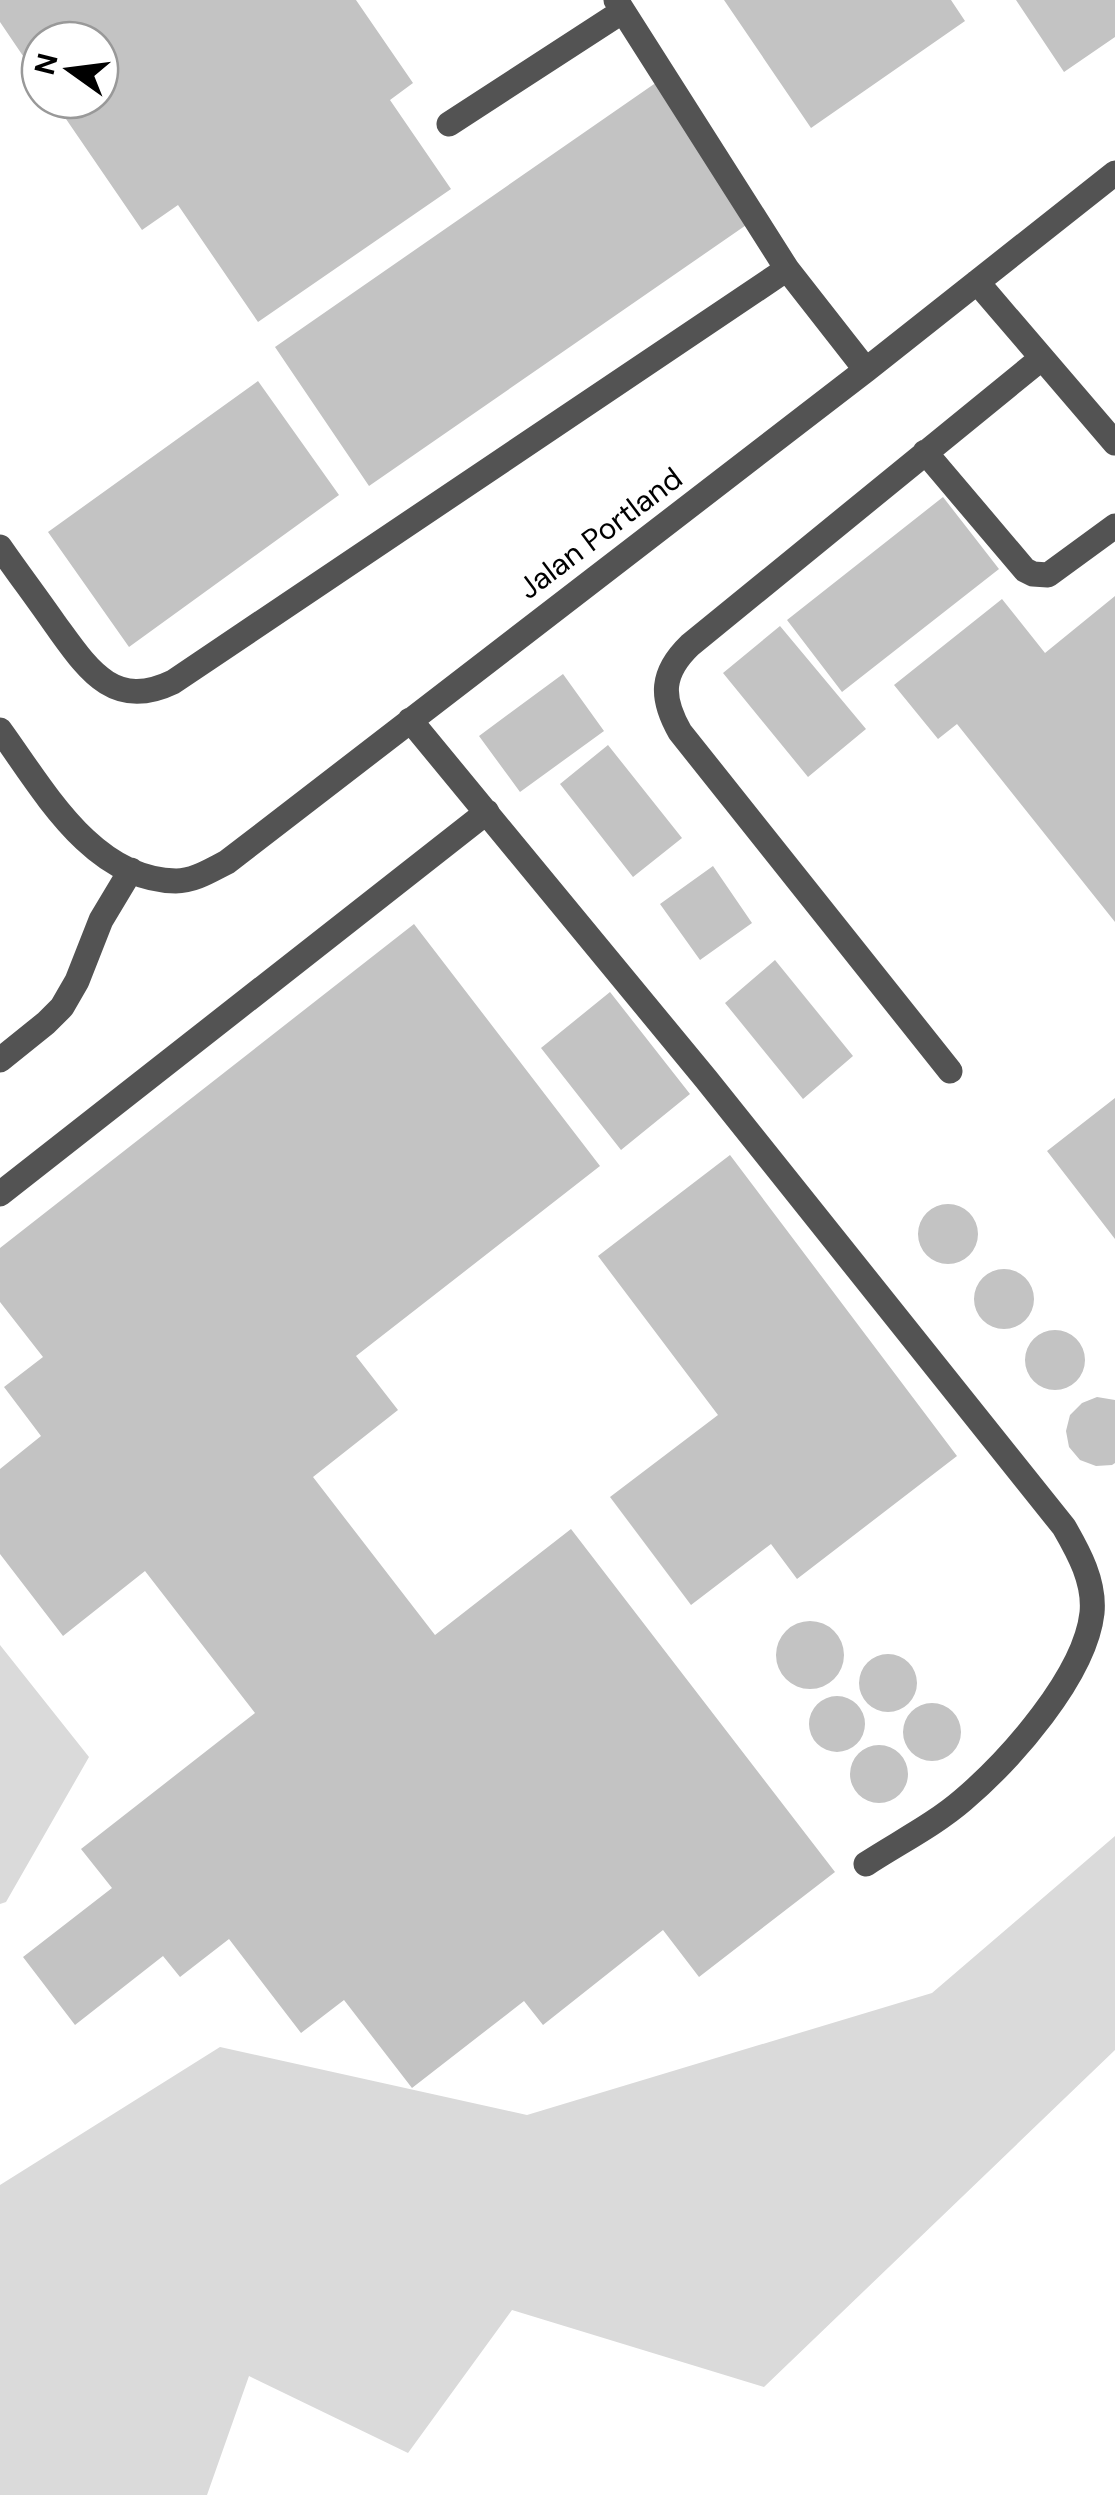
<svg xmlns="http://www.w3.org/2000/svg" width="1115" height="2495" viewBox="0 0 1115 2495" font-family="'DM Sans',sans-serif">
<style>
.green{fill:#dadada}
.building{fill:#c3c3c3}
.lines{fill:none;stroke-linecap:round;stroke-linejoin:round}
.minor{stroke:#535353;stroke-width:25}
.labels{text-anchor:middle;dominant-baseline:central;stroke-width:9;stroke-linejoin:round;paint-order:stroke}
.street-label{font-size:30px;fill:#000;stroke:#fff}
</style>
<rect width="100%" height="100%" fill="#fff"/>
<path class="green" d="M0 1645 89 1757 6 1902 0 1904Z
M1115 1836V2050L764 2387 512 2310 408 2453 249 2376 207 2495H0V2185L220 2047 527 2115 932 1993Z"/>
<path class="building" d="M0 0H356L413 83 390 100 451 189 258 322 178 205 142 230 53 100H100V40H40V81L0 22Z
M724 0H951L965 21 811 128Z
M1016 0H1115V37L1064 72Z
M657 82 752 221 369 486 275 347Z
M258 381 339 495 129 647 48 532Z
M943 497 999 569 842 692 787 620Z
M1115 596V922L957 724 938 739 894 685 1002 599 1045 653Z
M780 626 866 729 808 777 723 673Z
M563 674 604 731 520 792 479 736Z
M608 745 682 838 633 877 560 784Z
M713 866 752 923 700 960 660 904Z
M414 924 600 1166 356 1356 398 1410 313 1477 435 1635 571 1529 835 1872 699 1977 663 1930 543 2025 524 2001 412 2088 344 2000 301 2033 229 1939 180 1977 163 1956 75 2025 23 1957 112 1888 81 1849 255 1713 145 1571 63 1636 0 1554V1469L41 1436 4 1387 43 1357 0 1302V1248Z
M775 960 853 1056 803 1099 725 1003Z
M610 992 690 1094 621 1150 541 1048Z
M1115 1098V1239L1047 1151Z
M730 1155 957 1456 797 1579 771 1544 691 1605 610 1497 718 1415 598 1256Z
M918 1234a30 30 0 1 1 60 0a30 30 0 1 1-60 0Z
M974 1299a30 30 0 1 1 60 0a30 30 0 1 1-60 0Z
M1025 1360a30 30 0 1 1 60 0a30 30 0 1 1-60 0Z
M1097 1397 1115 1400V1463L1112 1465 1096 1466 1080 1460 1069 1447 1066 1431 1070 1415 1082 1403Z
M776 1655a34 34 0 1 1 68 0a34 34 0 1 1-68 0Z
M859 1683a29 29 0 1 1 58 0a29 29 0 1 1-58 0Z
M809 1724a28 28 0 1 1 56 0a28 28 0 1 1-56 0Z
M903 1732a29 29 0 1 1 58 0a29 29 0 1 1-58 0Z
M850 1774a29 29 0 1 1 58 0a29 29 0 1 1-58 0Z"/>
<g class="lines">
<path class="minor" d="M449 124 623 11
M787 269 866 370
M977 282 1115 443
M925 452 1025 570 1033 574 1048 575 1115 526
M0 547C18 573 37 598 55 624 87 668 113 711 173 682L787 269 616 0
M410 720 706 1079 1064 1527C1079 1553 1095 1582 1092 1613 1085 1676 1010 1760 963 1800 934 1825 898 1843 866 1864
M0 730C43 789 92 880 176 881 194 881 211 870 227 862L866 370 1115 173
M0 1060 46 1023 62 1007 77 981 101 920 131 870
M950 1071 680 732C660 697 661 673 690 645L1042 358
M0 1194 487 812"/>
</g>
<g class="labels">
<g class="street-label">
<text transform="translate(600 533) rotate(-37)">Jalan Portland</text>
</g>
</g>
<g transform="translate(70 70) rotate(284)"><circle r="48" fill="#ffffff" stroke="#999999" stroke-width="2.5"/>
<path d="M0-8L18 38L0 25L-18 38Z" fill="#000000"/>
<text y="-15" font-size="28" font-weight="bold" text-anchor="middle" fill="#000000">N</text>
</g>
</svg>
